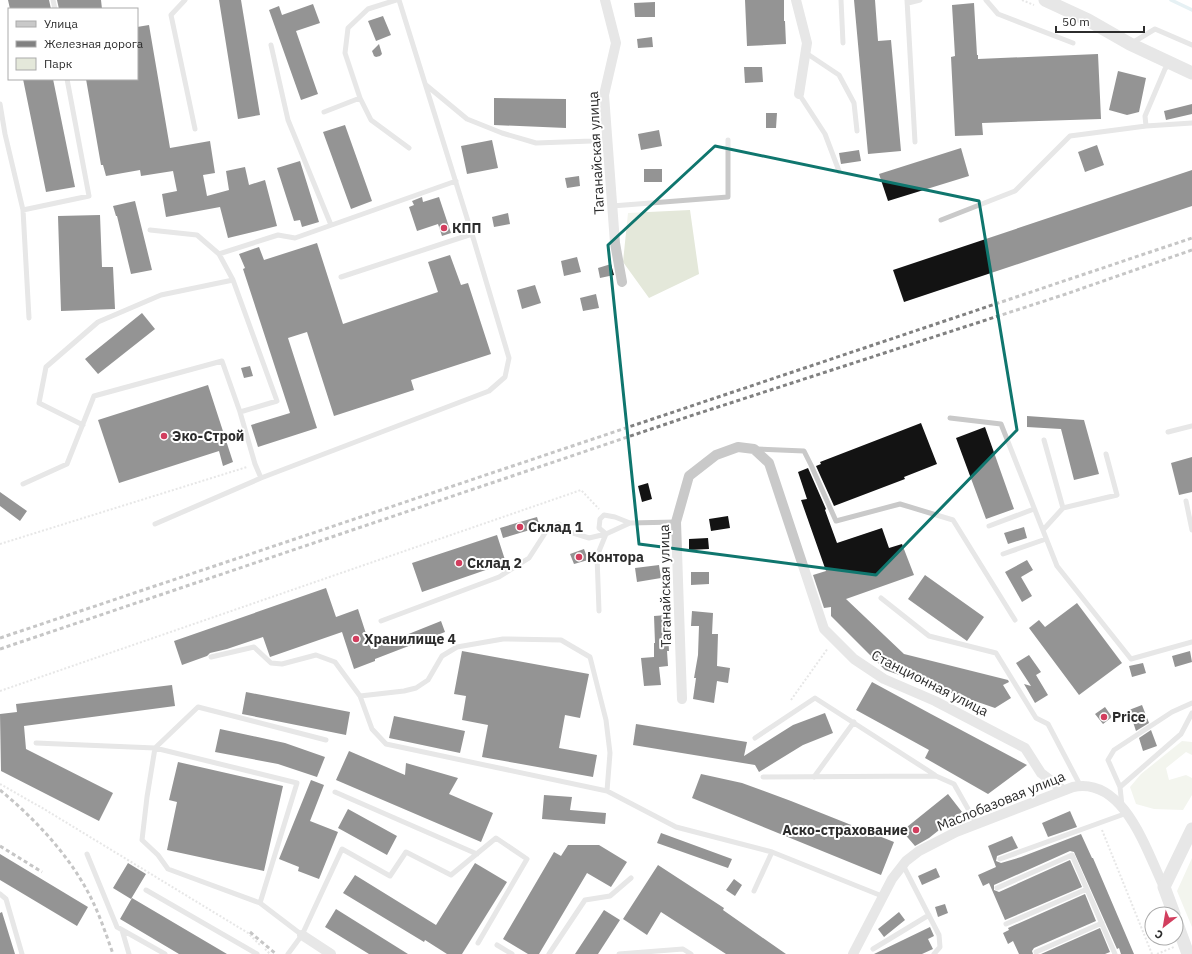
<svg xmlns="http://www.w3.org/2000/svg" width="1192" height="954" viewBox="0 0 1192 954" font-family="'IBM Plex Sans',sans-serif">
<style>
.green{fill:#e4e8da}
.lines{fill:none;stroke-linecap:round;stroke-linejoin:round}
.stream{stroke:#c8dfe6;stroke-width:3.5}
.building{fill:#131313}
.path{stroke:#c9c9c9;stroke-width:2;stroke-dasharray:2 2;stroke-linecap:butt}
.service{stroke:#c9c9c9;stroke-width:5}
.minor{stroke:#c9c9c9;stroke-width:10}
.tertiary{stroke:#c9c9c9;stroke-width:13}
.rail{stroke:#818181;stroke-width:3;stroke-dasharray:4 3;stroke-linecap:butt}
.marked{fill:none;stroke:#0f766e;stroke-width:3;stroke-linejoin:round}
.poi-dot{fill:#d23e5e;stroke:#fff;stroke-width:1.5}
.labels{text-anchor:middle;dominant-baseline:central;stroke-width:4;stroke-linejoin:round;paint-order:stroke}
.street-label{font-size:14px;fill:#2c2c2c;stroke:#fff}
.poi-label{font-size:14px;font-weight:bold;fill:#2c2c2c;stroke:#fff;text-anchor:start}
</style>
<rect width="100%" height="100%" fill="#fff"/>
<path class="green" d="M690 210 699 274 649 298 623 262 628 213Z
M1182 741 1192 742V755L1186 752 1166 768 1169 780 1186 775 1192 778V795L1183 810 1154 809 1136 804 1130 787 1141 774Z
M1192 858V927L1177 891Z"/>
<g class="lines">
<path class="stream" d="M1171 0 1192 10"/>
</g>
<path class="building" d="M8 0H49L51 9H10Z
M57 0H101L102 9H59Z
M219 0H241L260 115 238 119Z
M745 0H784V21H785L786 44 747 46Z
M854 0H875L878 41 891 40 901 151 868 154Z
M655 2V17H635L634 3Z
M974 3 977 55H978V59L1098 54 1101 119 982 123 983 135 955 136 951 57 955 56 952 5Z
M313 4 320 23 296 31 318 94 301 100 269 10 279 6 282 15Z
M383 16 391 35 376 41 368 21Z
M149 25 170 148 210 141 215 173 203 175 207 196 229 190 226 171 245 167 249 185 265 180 277 226 228 238 220 207 166 217 162 194 177 191 173 171 141 176 140 170 106 176 103 165H101L86 79H137V27Z
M652 37 653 47 638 48 637 39Z
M379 44 382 54 380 56 376 57 374 56 372 51Z
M744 67H762L763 82 745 83Z
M1118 71 1146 78 1139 112 1127 115 1109 110Z
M23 79H53L75 187 46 192Z
M494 98 566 99V128L494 125Z
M1192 104V114L1166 120 1164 111Z
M766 113H777L776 128H766Z
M345 125 372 201 351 209 323 132Z
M659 130 662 146 641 150 638 134Z
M492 140 498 168 467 174 461 146Z
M1097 145 1104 165 1085 172 1078 152Z
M961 148 969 176 888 201 879 174Z
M859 150 861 161 841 164 839 153Z
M300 161 319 222 302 227 300 220 294 221 277 168Z
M644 169H662V182H644Z
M1192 170V206L904 302 893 270Z
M579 176 580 186 567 188 565 178Z
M422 197 423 202 439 197 451 233 442 236 438 224 417 231 409 207 414 205 412 201Z
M135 201 152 270 131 274 117 216H116L113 206Z
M508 213 510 224 494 227 492 217Z
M100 215 102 267H113L115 309 61 311 58 216Z
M317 243 343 324 438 292 428 262 450 255 461 285 468 283 491 354 411 380 414 390 334 416 307 332 288 338 317 428 258 447 251 425 290 413 243 269 245 268 239 254 259 247 264 260Z
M577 257 581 272 564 276 561 261Z
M611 264 614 275 600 278 598 268Z
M535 285 541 303 522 309 517 290Z
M596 294 599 308 583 311 580 298Z
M142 313 155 329 98 374 85 359Z
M250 366 253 376 244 378 241 368Z
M208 385 233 462 223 466 219 451 119 483 98 420Z
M1027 416 1084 420 1099 474 1074 480 1061 429 1027 427Z
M921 423 937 464 904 477 905 479 834 506 816 466 821 464 820 462Z
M985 427 1014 509 986 519 956 438Z
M1192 457V492L1179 495 1171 463Z
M808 468 826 509 825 510 837 543 882 528 889 548 902 544 914 575 846 599 904 654 1008 680 1009 682 1003 685 1011 698 995 708 885 670 831 616V607L824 608 813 575 826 571 801 500 807 499 798 472Z
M648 483 652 499 642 502 638 486Z
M0 492 27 511 20 521 0 506Z
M728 516 730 528 711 531 709 519Z
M537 517 540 527 503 538 500 528Z
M1024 527 1027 538 1008 544 1004 533Z
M497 535 506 563 422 592 412 563Z
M708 538 709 549 689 550V539Z
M584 549 588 560 574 564 570 554Z
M1027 560 1033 570 1021 577 1032 596 1022 602 1005 572Z
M659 565 661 578 637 582 635 568Z
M691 572H709V584L691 585Z
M925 575 984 617 967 641 908 599Z
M326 588 336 617 358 609 371 649 441 621 445 632 375 659V661L354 669 342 632 270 657 263 637 227 649 210 653 207 656 182 665 174 641Z
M1077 603 1122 663 1079 695 1029 628 1039 620 1045 627Z
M692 611 713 613 712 634H718L717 666 730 668 728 683 717 681 714 703 693 699 696 678H694L698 655 699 626H691Z
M667 615 669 651H667L668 666 659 667 661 685 644 686 641 658 654 657V643H655L654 616Z
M462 651 589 674 580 718 565 715 559 748 597 755 593 777 482 757 488 725 462 720 466 696 454 694Z
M1190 651 1192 662 1175 667 1172 656Z
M1029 655 1041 672 1036 675 1048 695 1035 703 1024 684 1031 686 1016 663Z
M1143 663 1146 673 1132 677 1129 666Z
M872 682 931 714 1027 765 988 794 925 758 929 750 856 710Z
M172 685 175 706 24 726 26 749 113 793 99 821 1 771 0 714 17 712 16 704Z
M246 692 350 712 346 735 242 714Z
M1142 705 1149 723 1136 731 1129 710Z
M1105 707 1112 717 1103 724 1095 714Z
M825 713 833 733 803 745 759 772 755 765 633 745 636 724 747 742 744 756 793 725Z
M394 716 465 731 460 753 389 738Z
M220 729 285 743 325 757 317 777 278 764 215 752Z
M1151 730 1157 746 1143 751 1139 738Z
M349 751 405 775 406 763 458 778 449 794 493 813 481 842 336 780Z
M178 762 283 786 264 871 167 850 177 802 169 800Z
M701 774 742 783 791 801 894 842 881 875 692 798Z
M311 780 324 785 310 821 338 832 319 879 298 871 299 867 279 859Z
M948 794 962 812 929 838 915 846 902 831Z
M544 795 572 797 570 810 606 813 605 824 542 819Z
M348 809 397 836 387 855 338 828Z
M1070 811 1077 827 1048 837 1042 823Z
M661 833 732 859 728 868 657 843Z
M1081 834 1092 858H1093L1134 954H1121L1119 948 1117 949 1074 852 1070 851 994 885V890L999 892 1070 860 1082 887 1005 920 989 883 983 886 978 875 996 867 988 846 1012 836 1018 848 997 856 996 861 1001 863 1021 857Z
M568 845H599L627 862 611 887 587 873 539 954H528L503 939 554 852 561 856Z
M0 854 88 907 77 926 0 880Z
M128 863 146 874 131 899 113 888Z
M475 863 507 882 462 954H447L425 940 424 942 343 893 355 875 436 925Z
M658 865 724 908 723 910 786 954H726L661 912 647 935 623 919Z
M936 868 940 877 922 885 918 876Z
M734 879 742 885 735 896 726 890Z
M1085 894 1096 921 1034 948 1032 951 1033 954H1019L1013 941 1008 944 1003 933 1009 930 1008 928Z
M132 898 227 954H179L120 919Z
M945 904 948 913 938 917 935 907Z
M336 909 408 954H369L325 927Z
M604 910 620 920 598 954H575Z
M2 912 15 954H0V913Z
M899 912 905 920 884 937 878 929Z
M930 927 934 936 928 939 933 949 922 954H874Z
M1100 928 1110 952 1105 954H1041Z"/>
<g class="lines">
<path class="path" d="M1022 0 1034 5
M0 544 247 467
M0 691 581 490 599 509
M791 700 828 648
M0 784 44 809 248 933 260 945
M1102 830 1152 954
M265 949 270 954
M1157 954 1174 947"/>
<path class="service" d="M53 0 55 9
M185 0 171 15 195 129
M396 0 368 9 348 28 345 53 360 98 371 120 409 148
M841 0 843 43
M907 0 915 142
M986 0 998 14 1073 43
M908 3 920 0
M1132 43 1155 29 1192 45
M271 45 288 120 331 225
M806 53 839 75 854 103 857 131
M426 85 467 119 502 133 536 143 592 141 608 139
M799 94 825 134 839 171
M0 104 5 134 23 210 29 318
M324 112 360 98
M1146 126 1145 116 1165 69 1169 64
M612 206 728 197V140
M23 210 89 196 67 79
M941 220 1015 191 1070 136 1146 126 1192 123
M150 230 197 235 219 254 233 280 277 401 240 412 255 464 261 478 155 524
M219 254 278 235 295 238 456 181
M341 277 472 234
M950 418 1001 424 1057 566 1131 659 1192 642
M83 425 39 403 46 367 98 322 161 295 233 280
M1168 432 1192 426
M1044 440 1063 508
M756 449 804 451 811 465 836 521 900 504 953 520 1015 620
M261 478 489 391 505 377 509 358 472 234 399 0
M23 484 67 464 94 396 222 361 240 412
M1186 501 1192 530
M989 526 1034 509
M1043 530 1063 508 1117 495 1106 454
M606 534 599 528 600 519 604 515 615 517 630 523
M1003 554 1046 539
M881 598 929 636 996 653 1036 718 1048 724 1080 785
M599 611 597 556 606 534 630 523 676 522
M381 621 499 577 529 558 549 527 559 524 567 531 589 538 606 534
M211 657 254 647 271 663 282 664 316 655 335 662 360 696 404 691 416 688 428 680 442 656 457 647 503 639 561 640 590 657 606 720 610 753 607 791
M360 696 372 729 386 744 607 791 676 827 772 852 882 896
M755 738 815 698 935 775
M36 743 155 748 297 783 260 903
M763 777 936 776 954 784 976 823
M814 777 854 722
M1120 787 1181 734 1192 713
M335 792 477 854
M1122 806 1120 787 1108 760 1114 750 1172 712 1192 703
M87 854 117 927 165 954
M1000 859 1127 813
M903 865 939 935 940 947 934 954
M997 888 1072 855 1115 954
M146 890 257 954
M754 891 772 852
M0 894 6 899 22 954
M1006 924 1087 889
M122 930 129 954
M302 935 260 903 168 869 158 855 142 840 147 797 155 748 198 707 326 740
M497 945 512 954
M873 949 929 915
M1036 952 1102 923
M288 954 302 935 342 849 390 876 406 852 451 875 496 838 527 859 478 943
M549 954 585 900 610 896 631 878
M619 954 683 949 691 954"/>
<path class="minor" d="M605 0 616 43 604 95 615 243 622 282
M796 0 807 43 799 94
M682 699 676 522 689 476 716 455 738 447 754 449 769 463 824 629 854 659 884 679 935 701 1025 748 1041 773 1063 790
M302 935 331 954
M853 954 892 879 906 861 919 851 956 832 1073 787C1124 776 1147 852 1164 887"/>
<path class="tertiary" d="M1045 0 1088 20 1130 44 1192 73
M1174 914 1164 887 1192 829
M1176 921 1188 954"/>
<path class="rail" d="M0 638 1192 238
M0 649 678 420 1066 294 1192 250
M0 790C35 819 68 854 89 894 99 913 106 934 113 954
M0 846 42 872
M250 932 276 954"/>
</g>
<path d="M0 0H1192V954H0ZM715 146 979 201 1017 430 876 575 639 544 608 245Z" fill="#fff" fill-opacity=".55" fill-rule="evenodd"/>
<path class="marked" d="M715 146 979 201 1017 430 876 575 639 544 608 245Z"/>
<g class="poi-dot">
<circle cx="444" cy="228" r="4"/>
<circle cx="164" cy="436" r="4"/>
<circle cx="520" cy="527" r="4"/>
<circle cx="579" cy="557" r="4"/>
<circle cx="459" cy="563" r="4"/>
<circle cx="356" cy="639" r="4"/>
<circle cx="1104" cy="717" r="4"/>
<circle cx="916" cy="830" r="4"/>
</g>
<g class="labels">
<g class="street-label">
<text transform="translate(596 153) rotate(-93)">Таганайская улица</text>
<text transform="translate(665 586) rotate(-91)">Таганайская улица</text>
<text transform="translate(930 683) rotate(27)">Станционная улица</text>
<text transform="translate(1001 801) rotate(-22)">Маслобазовая улица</text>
</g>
<g class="poi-label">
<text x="452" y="228">КПП</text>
<text x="172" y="436">Эко-Строй</text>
<text x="528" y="527">Склад 1</text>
<text x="587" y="557">Контора</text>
<text x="467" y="563">Склад 2</text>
<text x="364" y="639">Хранилище 4</text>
<text x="1112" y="717">Price</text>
<text x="908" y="830" text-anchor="end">Аско-страхование</text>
</g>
</g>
<rect x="8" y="8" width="130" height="72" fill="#ffffff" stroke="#ababab"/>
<rect x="16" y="21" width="20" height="6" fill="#c9c9c9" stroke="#ababab"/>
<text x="44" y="28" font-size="12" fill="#2c2c2c">Улица</text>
<rect x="16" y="41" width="20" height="6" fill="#818181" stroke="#ababab"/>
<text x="44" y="48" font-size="12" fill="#2c2c2c">Железная дорога</text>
<rect x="16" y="58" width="20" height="12" fill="#e4e8da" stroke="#ababab"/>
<text x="44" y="68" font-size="12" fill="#2c2c2c">Парк</text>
<g transform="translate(1164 926) rotate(211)"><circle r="19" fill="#ffffff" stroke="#ababab"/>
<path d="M0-3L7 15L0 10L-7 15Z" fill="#d23e5e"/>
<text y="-6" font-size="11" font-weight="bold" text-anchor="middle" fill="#2c2c2c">С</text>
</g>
<path d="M1056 26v6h88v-6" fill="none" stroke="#2c2c2c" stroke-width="2"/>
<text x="1062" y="26" font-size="12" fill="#2c2c2c" stroke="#ffffff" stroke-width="3" paint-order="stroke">50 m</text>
</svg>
